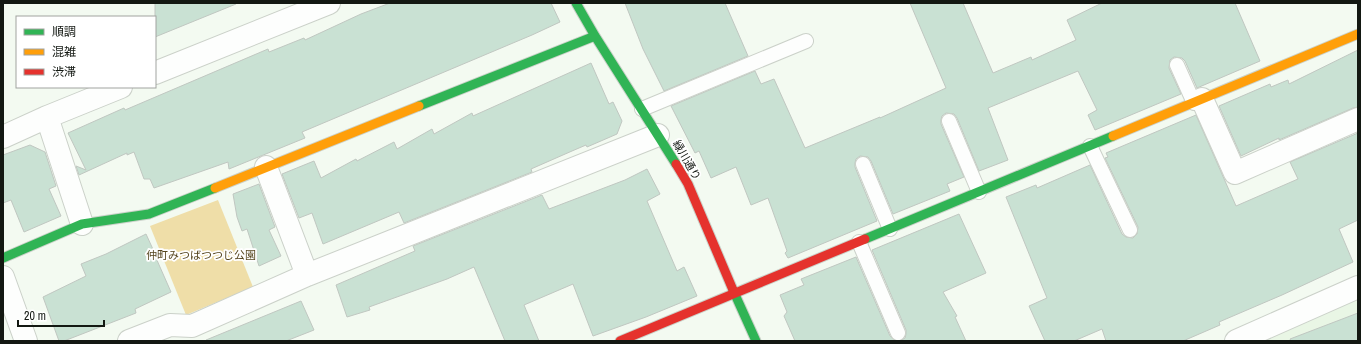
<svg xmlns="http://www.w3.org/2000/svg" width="1361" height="344" viewBox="0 0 1361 344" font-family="'Archivo Narrow','Noto Sans JP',sans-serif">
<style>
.built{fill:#e9f6e5}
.green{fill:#efdea8}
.building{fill:#c9e1d3;stroke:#c0c7c1}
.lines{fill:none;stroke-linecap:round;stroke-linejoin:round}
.lane-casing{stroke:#cbd1c9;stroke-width:16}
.street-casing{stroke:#cbd1c9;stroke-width:24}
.fast-casing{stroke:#cbd1c9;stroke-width:11}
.slow-casing{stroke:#cbd1c9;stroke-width:11}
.jam-casing{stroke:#cbd1c9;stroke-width:11}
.lane{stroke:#fdfefd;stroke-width:14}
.street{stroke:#fdfefd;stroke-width:22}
.fast{stroke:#30b455;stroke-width:9}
.slow{stroke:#ff9f0a;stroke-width:9}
.jam{stroke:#e5322d;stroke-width:9}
.labels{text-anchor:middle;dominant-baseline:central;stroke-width:3.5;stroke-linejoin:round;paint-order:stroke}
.street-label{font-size:11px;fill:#131812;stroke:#fff}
.park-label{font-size:11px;fill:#56461f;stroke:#fff}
</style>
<rect width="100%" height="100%" fill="#f3faf1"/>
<path class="built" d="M1358 288V341H1241Z"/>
<path class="green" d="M218 200 253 287 186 315 150 226Z"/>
<path class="building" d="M155 3H236V4L155 37Z
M390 3H551L560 22 532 35 302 132 305 138 229 169 228 162 154 188 150 179H144L134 152 127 155V153L79 175 76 166 86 170 68 133 124 108 125 110 268 49 269 52 304 38 305 40 361 14Z
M625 3H725L748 56 664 91 643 49Z
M910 3H963L993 73 1031 57 1032 60 1076 40 1067 20 1102 3H1235L1260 61 1197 88 1185 61 1182 58 1174 57 1170 60 1169 68 1181 94 1095 130 1088 115 1097 110 1078 71 988 108 1008 160 979 171 957 118 954 114 946 113 942 116 941 120V124L964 177 947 184 950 191 893 214 871 161 868 157 860 156 856 159 855 163V167L877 221 788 258 785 253 787 251 768 198 751 205 736 167 711 178 699 151 695 153 671 106 755 71 761 84 774 79 805 148 880 117V118L946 88Z
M1358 50V107L1353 108 1279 140V138L1241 156 1219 106 1270 84 1271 87 1288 80 1289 84Z
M591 63 609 104 613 102 622 121 617 134 587 147 586 145 572 151 531 169 532 172 404 223 399 212 323 244 312 213 299 218 282 174 314 161 321 178 356 159 357 161 394 142 397 149 432 129 434 134 472 113 473 116Z
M1196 115 1236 206 1298 179 1290 162 1358 133V220L1339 229 1353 262 1282 295 1219 322 1220 325 1183 341H1106L1102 329 1074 341H1045L1029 306 1047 298 1006 197 1036 185 1037 188 1090 165 1122 234 1126 237 1133 238 1137 234 1138 227 1105 158 1108 157 1106 153Z
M30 145 45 152 56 186 49 189 61 216 24 232 11 200 3 203V155Z
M647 169 660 194 647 201 677 271 684 267 697 296 646 317 593 336 573 284 524 305 539 341H505L474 267 447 279 369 307 370 310 347 317 336 285 415 251 413 246 542 195 549 209 625 180Z
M259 184 275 227 269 230 281 256 259 266 247 229 242 231 237 217 233 194Z
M959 214 986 273 943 292 957 316 955 317 966 341H900L905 338 906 334V330L872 250Z
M146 234 157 258H156L171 292 135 309 136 313 64 341H59L43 297 86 276 81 264 106 254Z
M856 257 890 336 896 341H795L784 316 787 312 780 295 804 285 801 279Z
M301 301 314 330 286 341H206V340Z
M1358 313V341H1291L1290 339Z"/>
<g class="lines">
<defs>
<path id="lane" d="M1177 65 1194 103
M642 109 806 41
M949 121 979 192
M1090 146 1130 230
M863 164 890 229
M859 242 898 333"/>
<path id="street" d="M155 73 329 3
M1202 99 1235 173 1358 119
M47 117 82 224
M3 137 47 117 121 87
M266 167 307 275
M3 277 26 341
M129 341 170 325 192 326 307 275 658 135
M1236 341 1358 287"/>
<path id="fast" d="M576 3 595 36 676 164
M419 106 595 36
M865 239 1113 136
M3 258 82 224 149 214 215 188
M733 290 756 341"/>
<path id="slow" d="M1113 136 1358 34
M215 188 419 106"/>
<path id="jam" d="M676 164 688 184 733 290
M620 341 865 239"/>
</defs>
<use href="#lane" class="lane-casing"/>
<use href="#street" class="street-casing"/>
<use href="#fast" class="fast-casing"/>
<use href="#slow" class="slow-casing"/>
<use href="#jam" class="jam-casing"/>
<use href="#lane" class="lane"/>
<use href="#street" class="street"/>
<use href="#fast" class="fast"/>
<use href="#slow" class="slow"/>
<use href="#jam" class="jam"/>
</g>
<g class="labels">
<g class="street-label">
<text transform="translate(687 160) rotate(60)">緑川通り</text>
</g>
<g class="park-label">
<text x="201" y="255">仲町みつばつつじ公園</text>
</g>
</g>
<rect width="1361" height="344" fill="none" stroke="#131812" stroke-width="8"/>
<rect x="16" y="16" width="140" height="72" fill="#ffffff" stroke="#a1a3a0"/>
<rect x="24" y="29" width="20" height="6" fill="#30b455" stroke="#a1a3a0"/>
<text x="52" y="36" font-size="12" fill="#131812">順調</text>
<rect x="24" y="49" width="20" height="6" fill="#ff9f0a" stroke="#a1a3a0"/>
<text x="52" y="56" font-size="12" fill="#131812">混雑</text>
<rect x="24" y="69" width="20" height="6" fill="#e5322d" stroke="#a1a3a0"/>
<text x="52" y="76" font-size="12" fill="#131812">渋滞</text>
<path d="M18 320v6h86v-6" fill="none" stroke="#131812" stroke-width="2"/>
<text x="24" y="320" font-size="12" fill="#131812" stroke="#ffffff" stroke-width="3" paint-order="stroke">20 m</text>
</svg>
